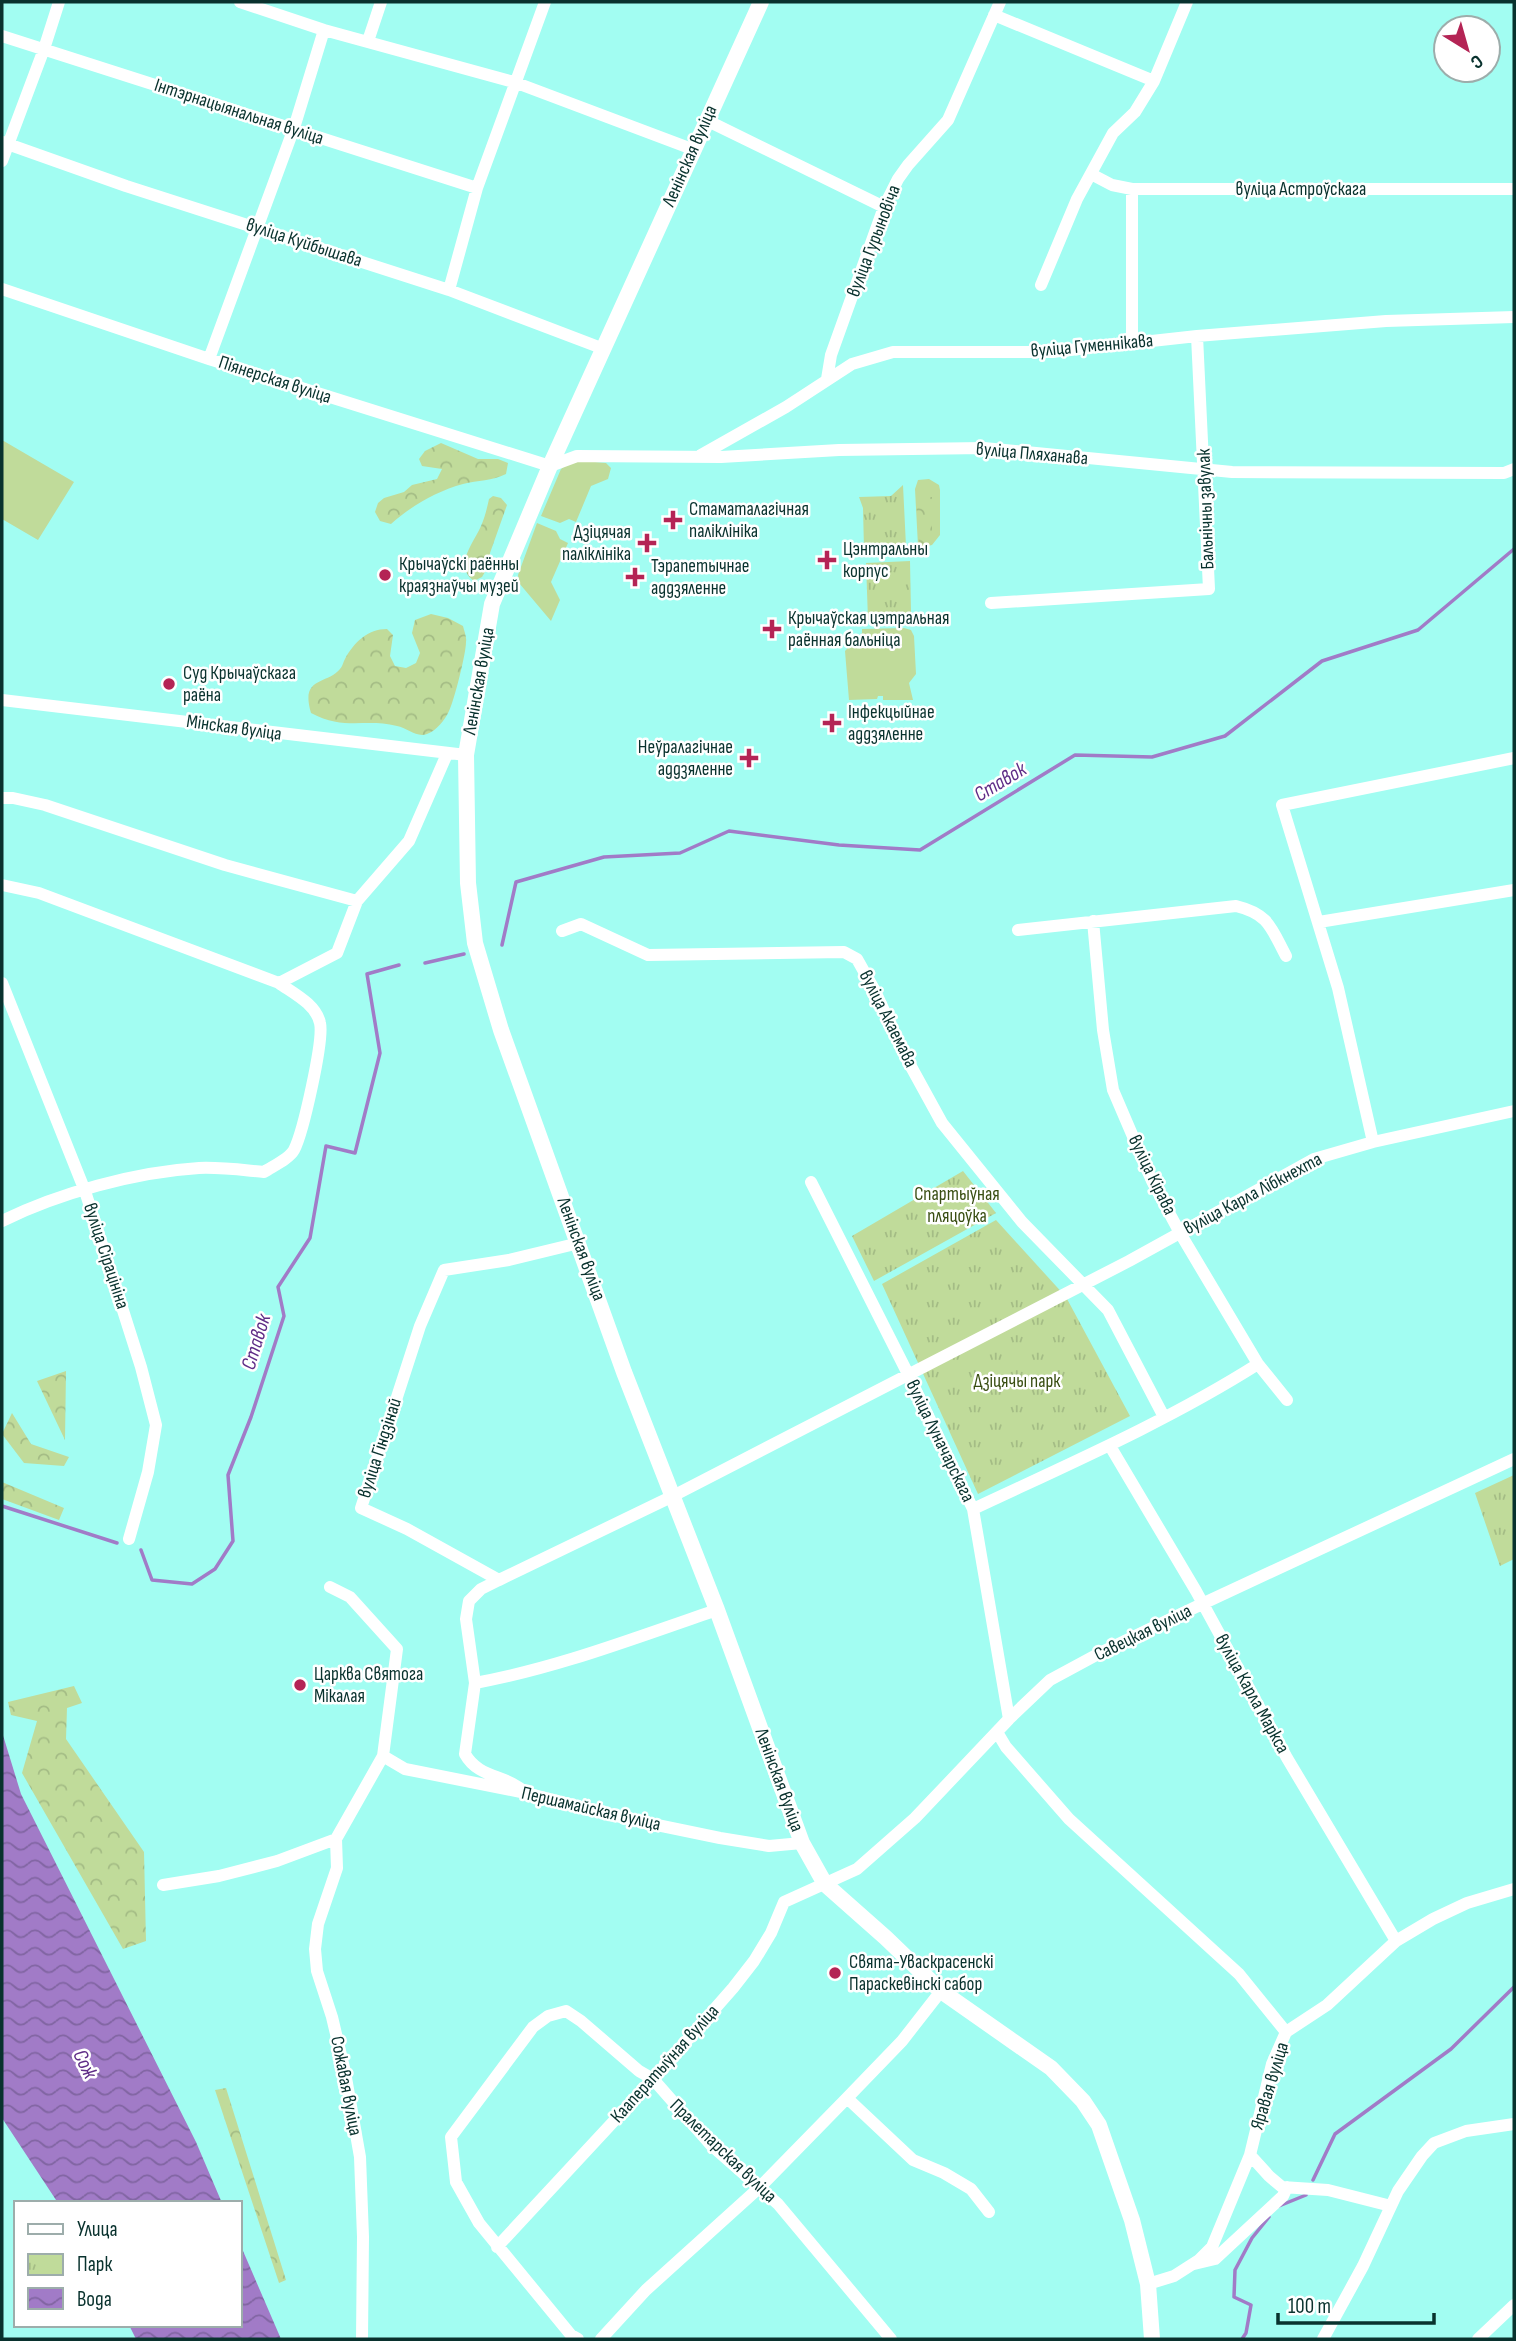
<svg xmlns="http://www.w3.org/2000/svg" width="1516" height="2341" viewBox="0 0 1516 2341" font-family="'Sofia Sans Condensed',sans-serif">
<style>
.grass{fill:#c0db9a}
.forest{fill:url(#forest-crowns)}
.park{fill:url(#park-tufts)}
.water{fill:url(#water-waves)}
.lines{fill:none;stroke-linecap:round;stroke-linejoin:round}
.stream{stroke:#a17bc7;stroke-width:3.5}
.minor{stroke:#fff;stroke-width:12}
.major{stroke:#fff;stroke-width:16}
.poi-dot{fill:#b42455;stroke:#fff;stroke-width:2.5}
.labels{text-anchor:middle;dominant-baseline:central;stroke-width:5;stroke-linejoin:round;paint-order:stroke}
.street-label{font-size:19px;fill:#09322e;stroke:#fff}
.poi-label{font-size:19px;fill:#09322e;stroke:#fff;text-anchor:start}
.park-label{font-size:19px;fill:#394e12;stroke:#fff}
.water-label{font-size:21px;font-style:italic;fill:#5f2d87;stroke:#fff}
</style>
<defs>
<pattern id="forest-crowns" width="20" height="18" patternUnits="userSpaceOnUse" patternTransform="scale(1.75)"><rect width="20" height="18" fill="#c0db9a"/><path d="M2 6a3 3 0 1 1 6 0M12 15a3 3 0 1 1 6 0" fill="none" stroke="#a4bc85"/></pattern>
<pattern id="park-tufts" width="24" height="20" patternUnits="userSpaceOnUse" patternTransform="scale(1.75)"><rect width="24" height="20" fill="#c0db9a"/><path d="M3 7l-1-3M5 7V3M7 7l1-3M15 17l-1-3M17 17v-4M19 17l1-3" fill="none" stroke="#a4bc85"/></pattern>
<pattern id="water-waves" width="16" height="10" patternUnits="userSpaceOnUse" patternTransform="scale(1.75)"><rect width="16" height="10" fill="#a17bc7"/><path d="M0 5q4-4 8 0t8 0" fill="none" stroke="#8165a2"/></pattern>
</defs>
<rect width="100%" height="100%" fill="#a2fdf2"/>
<path class="grass" d="M2 440 74 482 38 540 2 519Z
M573 460 606 463 611 468 608 479 591 486 576 522 569 519 560 523 541 516 561 469Z
M929 479 939 485 940 490V535L932 545 920 548 918 546 915 489 918 480Z
M537 523 556 531 560 539 568 543 551 582 560 600 551 621 519 583 518 575Z
M904 628 911 630 914 636 916 674 909 683 913 700H883V696H878L877 699 849 700 845 651 862 633V629Z"/>
<path class="forest" d="M441 443 478 459H498L508 463 506 474C492 481 478 480 463 484 437 491 411 506 391 524L380 521 375 512 378 503 384 498 404 492 412 485 437 479 442 469 422 466 419 459 425 451Z
M493 496 501 498 507 505 490 553 489 565 482 577 474 581C453 566 473 544 481 526 485 517 487 508 489 499Z
M932 497V543L919 545 916 498Z
M431 614 448 618 463 626C464 631 467 637 466 642 466 654 454 701 449 711 445 720 436 731 427 734 417 738 407 728 397 726 365 718 345 731 311 713 300 676 327 685 340 669 343 666 343 662 345 659 354 642 368 629 387 629L393 635 390 656 395 666 406 668 416 663 420 653 412 633 415 620Z
M66 1371 65 1440 37 1381Z
M12 1413 31 1444 69 1457 64 1466 24 1463 2 1434Z
M2 1482 64 1508 59 1520 2 1499Z
M74 1686 82 1703 67 1708 66 1739 144 1852 146 1941 123 1949 22 1773 37 1721 11 1715 8 1702Z
M226 2088 286 2280 279 2283 215 2090Z"/>
<path class="park" d="M903 485 906 546 864 550 863 508 859 497 891 496Z
M910 561 911 612 906 617 868 620 866 563Z
M963 1171 996 1213 874 1281 852 1236Z
M996 1220 1066 1297 1130 1416 978 1494 882 1284Z
M1514 1475V1559L1500 1566 1475 1493Z"/>
<path class="water" d="M2 1732 21 1794 196 2142 222 2203H58L2 2118Z
M240 2244 281 2339H136L129 2325H240Z"/>
<g class="lines">
<path class="stream" d="M502 945 516 882 604 857 680 853 729 831 839 845 920 850 1075 755 1152 757 1225 736 1322 661 1418 630 1514 549
M425 963 464 954
M2 1506 117 1543
M141 1550 152 1580 192 1584 215 1569 233 1541 228 1475 251 1417 284 1316 278 1287 310 1238 326 1146 355 1153 380 1053 367 974 399 965
M1313 2180 1335 2134 1451 2049 1514 1987
M1279 2206 1306 2195
M1242 2339 1246 2333 1251 2305 1234 2297 1235 2270 1252 2238 1269 2217"/>
<path class="minor" d="M240 2 324 30 514 82 692 149
M994 15 1154 81
M2 36 477 188
M368 41 381 2
M706 120 884 207
M2 142 126 186 449 290 604 349
M2 161 44 49 59 2
M1091 174 1112 185 1132 189H1514
M1041 285 1077 199 1113 133 1135 112 1154 81 1187 2
M2 289 209 359 550 466 577 456 721 457 839 450 984 448 1232 472 1504 473 1514 469
M449 290 477 188 545 2
M1132 342V189
M209 359 294 128 324 30
M827 379 831 355 884 207 898 179 908 165 948 120 1000 2
M701 455 786 407 852 364 893 352H1052L1197 336 1386 321 1514 317
M991 603 1209 589 1197 336
M2 700 466 755
M2 798H13L45 805 225 865 357 901
M2 885 39 893 279 983C293 993 316 1004 320 1023 324 1040 303 1133 294 1150 289 1159 273 1166 264 1172 242 1170 220 1167 199 1168 135 1172 59 1193 2 1221
M1093 921 1103 1030 1113 1090 1152 1181 1180 1233 1258 1364 1287 1400
M1319 922 1514 890
M1018 930 1236 906C1269 914 1271 928 1286 956
M562 931 581 924 648 955 844 952 857 959 875 991 903 1052 942 1123 1022 1222 1108 1310 1164 1417
M2 983 85 1191 141 1367 156 1425 148 1472 129 1539
M279 983 337 953 357 901 409 841 447 754
M1373 1142 1338 988 1282 805 1514 758
M811 1182 908 1374 973 1509 1009 1719
M1110 1446 1196 1591 1287 1758 1396 1941
M973 1509C1069 1464 1168 1421 1258 1364
M499 1580 671 1497 1129 1261 1314 1159 1373 1142 1514 1111
M330 1587 350 1597 397 1649 383 1756 336 1839 337 1868 318 1924 315 1949 317 1971 332 2017 345 2072 360 2157 363 2237 362 2339
M475 1683C558 1668 637 1637 717 1610
M997 1732 1006 1747 1069 1819 1239 1974 1286 2032
M383 1756 405 1769 526 1793 628 1819 720 1838 769 1846 802 1843
M526 1793C506 1774 479 1779 465 1754L475 1683 466 1619 469 1601 481 1589 499 1580 407 1529 361 1508 420 1326 444 1270 509 1260 579 1243
M163 1885 219 1876 277 1861 336 1839
M847 2098 913 2160 944 2173 971 2189 989 2212
M1250 2155 1269 2176 1282 2187 1328 2190 1391 2206
M497 2247 653 2079 733 1988 754 1961 771 1933 784 1902 857 1869 915 1818 1009 1719 1050 1680 1100 1653 1202 1604 1514 1459
M1194 2264 1215 2259 1283 2196 1287 2187
M1148 2284 1174 2276 1199 2260 1212 2247 1250 2155 1272 2064 1286 2032 1327 2005 1396 1941 1433 1919 1467 1903 1514 1889
M578 2339 571 2335 479 2223 456 2182 451 2137 533 2027 548 2016 566 2011 581 2021 639 2071 653 2079 711 2145 778 2204 891 2339
M601 2339 646 2290 760 2187 847 2098 902 2041 941 1991
M1323 2339 1363 2266 1398 2191 1422 2156 1434 2143 1466 2131 1514 2124
M1478 2339 1514 2305"/>
<path class="major" d="M761 2 550 466 492 604 466 755 468 883 475 943 501 1030 624 1372 717 1610 802 1843 825 1884 886 1938 941 1991 1051 2068 1083 2101 1099 2125 1132 2220 1148 2284 1152 2339"/>
</g>
<g class="poi-dot">
<path d="M669.5 509.5h7v7h7v7h-7v7h-7v-7h-7v-7h7z"/>
<path d="M643.5 532.5h7v7h7v7h-7v7h-7v-7h-7v-7h7z"/>
<path d="M823.5 549.5h7v7h7v7h-7v7h-7v-7h-7v-7h7z"/>
<circle cx="385" cy="575" r="7"/>
<path d="M631.5 566.5h7v7h7v7h-7v7h-7v-7h-7v-7h7z"/>
<path d="M768.5 618.5h7v7h7v7h-7v7h-7v-7h-7v-7h7z"/>
<circle cx="169" cy="684" r="7"/>
<path d="M828.5 712.5h7v7h7v7h-7v7h-7v-7h-7v-7h7z"/>
<path d="M745.5 747.5h7v7h7v7h-7v7h-7v-7h-7v-7h7z"/>
<circle cx="300" cy="1685" r="7"/>
<circle cx="835" cy="1973" r="7"/>
</g>
<g class="labels">
<g class="street-label">
<text transform="translate(239 112) rotate(18)">Інтэрнацыянальная вуліца</text>
<text transform="translate(690 156) rotate(-66)">Ленінская вуліца</text>
<text x="1301" y="189">вуліца Астроўскага</text>
<text transform="translate(874 241) rotate(-69)">вуліца Гурыновіча</text>
<text transform="translate(304 243) rotate(18)">вуліца Куйбышава</text>
<text transform="translate(1092 346) rotate(-5)">вуліца Гуменнікава</text>
<text transform="translate(275 380) rotate(18)">Піянерская вуліца</text>
<text transform="translate(1032 454) rotate(5)">вуліца Пляханава</text>
<text transform="translate(1206 509) rotate(-92)">Бальнічны завулак</text>
<text transform="translate(479 681) rotate(-80)">Ленінская вуліца</text>
<text transform="translate(234 728) rotate(8)">Мінская вуліца</text>
<text transform="translate(888 1019) rotate(63)">вуліца Акаемава</text>
<text transform="translate(1152 1175) rotate(64)">вуліца Кірава</text>
<text transform="translate(1253 1194) rotate(-28)">вуліца Карла Лібкнехта</text>
<text transform="translate(581 1249) rotate(70)">Ленінская вуліца</text>
<text transform="translate(106 1256) rotate(72)">вуліца Сірацініна</text>
<text transform="translate(940 1441) rotate(64)">вуліца Луначарскага</text>
<text transform="translate(380 1448) rotate(-72)">вуліца Гіндзінай</text>
<text transform="translate(1143 1633) rotate(-26)">Савецкая вуліца</text>
<text transform="translate(1252 1694) rotate(61)">вуліца Карла Маркса</text>
<text transform="translate(779 1780) rotate(70)">Ленінская вуліца</text>
<text transform="translate(591 1809) rotate(13)">Першамайская вуліца</text>
<text transform="translate(665 2064) rotate(-48)">Кааператыўная вуліца</text>
<text transform="translate(346 2086) rotate(79)">Сожавая вуліца</text>
<text transform="translate(1270 2086) rotate(-73)">Яравая вуліца</text>
<text transform="translate(723 2151) rotate(44)">Пралетарская вуліца</text>
</g>
<g class="poi-label">
<text x="689" y="509">Стаматалагічная<tspan x="689" dy="22">паліклініка</tspan></text>
<text x="631" y="532" text-anchor="end">Дзіцячая<tspan x="631" dy="22">паліклініка</tspan></text>
<text x="843" y="549">Цэнтральны<tspan x="843" dy="22">корпус</tspan></text>
<text x="399" y="564">Крычаўскі раённы<tspan x="399" dy="22">краязнаўчы музей</tspan></text>
<text x="651" y="566">Тэрапетычнае<tspan x="651" dy="22">аддзяленне</tspan></text>
<text x="788" y="618">Крычаўская цэтральная<tspan x="788" dy="22">раённая бальніца</tspan></text>
<text x="183" y="673">Суд Крычаўскага<tspan x="183" dy="22">раёна</tspan></text>
<text x="848" y="712">Інфекцыйнае<tspan x="848" dy="22">аддзяленне</tspan></text>
<text x="733" y="747" text-anchor="end">Неўралагічнае<tspan x="733" dy="22">аддзяленне</tspan></text>
<text x="314" y="1674">Царква Святога<tspan x="314" dy="22">Мікалая</tspan></text>
<text x="849" y="1962">Свята-Уваскрасенскі<tspan x="849" dy="22">Параскевінскі сабор</tspan></text>
</g>
<g class="park-label">
<text x="957" y="1194">Спартыўная<tspan x="957" dy="22">пляцоўка</tspan></text>
<text x="1017" y="1381">Дзіцячы парк</text>
</g>
<g class="water-label">
<text transform="translate(1000 782) rotate(-31)">Ставок</text>
<text transform="translate(256 1342) rotate(-73)">Ставок</text>
<text transform="translate(85 2064) rotate(64)">Сож</text>
</g>
</g>
<rect width="1516" height="2341" fill="none" stroke="#09322e" stroke-width="7"/>
<rect x="14" y="2201" width="228" height="126" fill="#ffffff" stroke="#9dadab" stroke-width="2"/>
<rect x="28" y="2224" width="35" height="10" fill="#ffffff" stroke="#9dadab" stroke-width="2"/>
<text x="77" y="2236" font-size="21" fill="#09322e">Улица</text>
<rect x="28" y="2254" width="35" height="21" fill="url(#park-tufts)" stroke="#9dadab" stroke-width="2"/>
<text x="77" y="2271" font-size="21" fill="#09322e">Парк</text>
<rect x="28" y="2288" width="35" height="21" fill="url(#water-waves)" stroke="#9dadab" stroke-width="2"/>
<text x="77" y="2306" font-size="21" fill="#09322e">Вода</text>
<g transform="translate(1467 49) rotate(143)"><circle r="33" fill="#ffffff" stroke="#9dadab" stroke-width="2"/>
<path d="M0-5L12 26L0 18L-12 26Z" fill="#b42455"/>
<text y="-10" font-size="19" font-weight="bold" text-anchor="middle" fill="#09322e">С</text>
</g>
<path d="M1278 2313v10h156v-10" fill="none" stroke="#09322e" stroke-width="3.5"/>
<text x="1288" y="2313" font-size="21" fill="#09322e" stroke="#ffffff" stroke-width="5" paint-order="stroke">100 m</text>
</svg>
